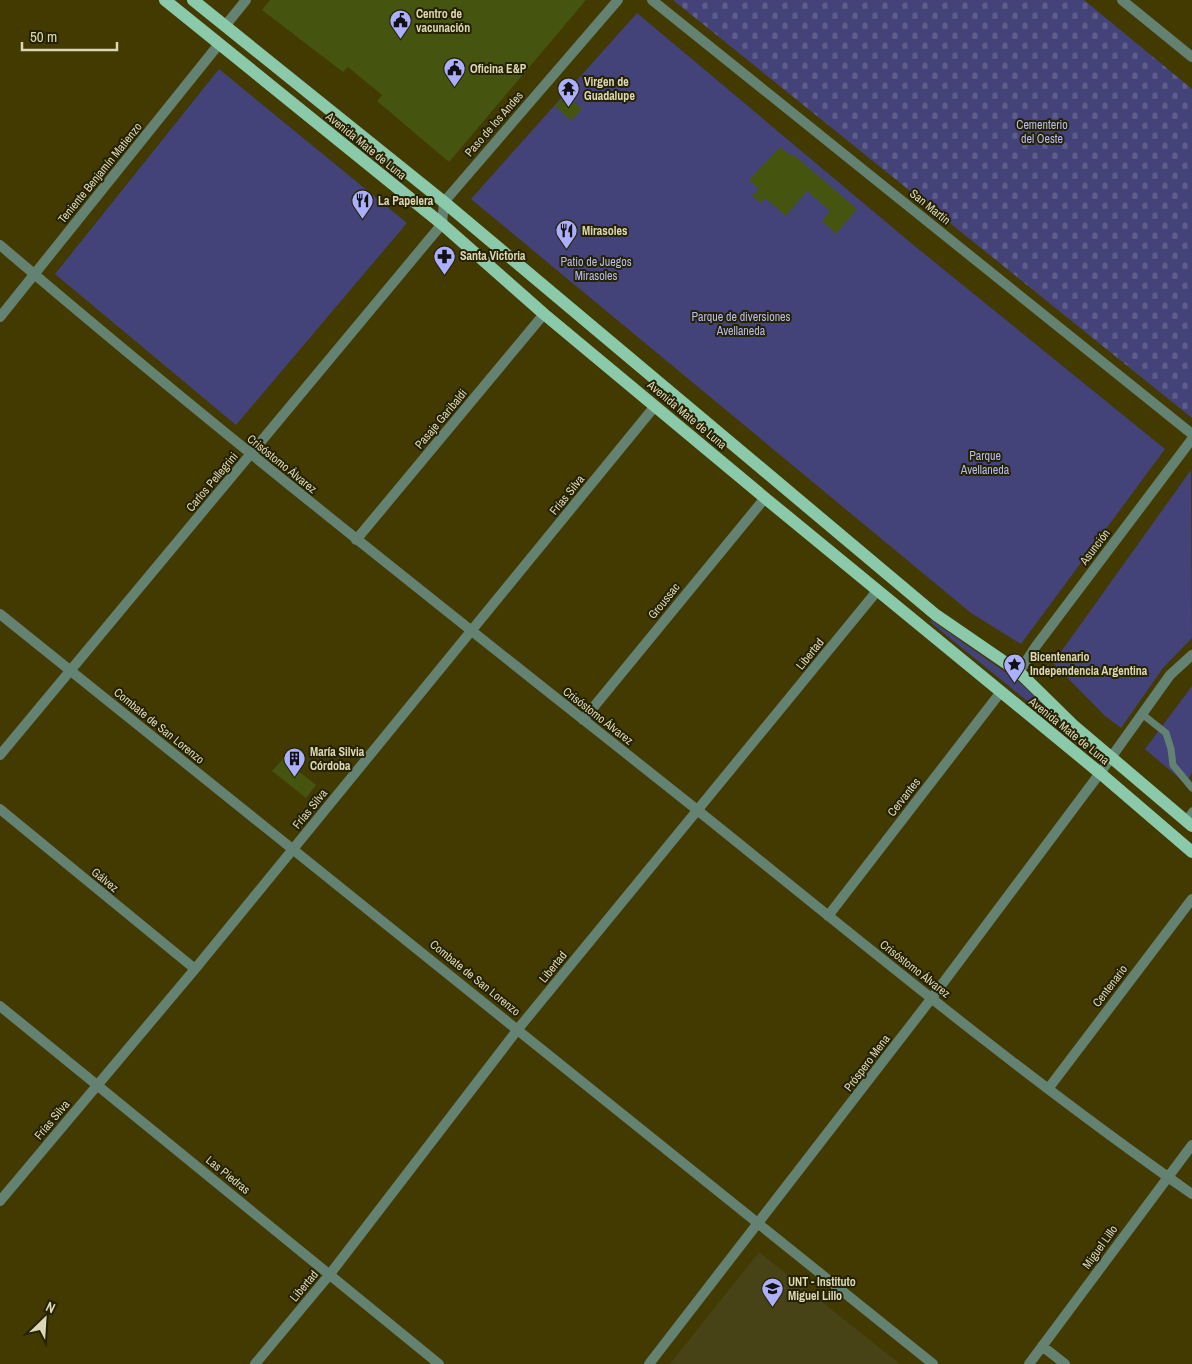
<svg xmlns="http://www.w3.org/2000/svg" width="1192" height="1364" viewBox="0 0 1192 1364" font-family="'Archivo Narrow',sans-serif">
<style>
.built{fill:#484217}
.green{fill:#43437a}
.cemetery{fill:url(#cemetery-stones)}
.building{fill:#45550f}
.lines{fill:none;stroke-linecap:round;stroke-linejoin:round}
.service{stroke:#648272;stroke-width:7}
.minor{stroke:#648272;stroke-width:10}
.tertiary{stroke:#648272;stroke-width:10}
.primary{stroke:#8ac9a9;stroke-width:12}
.labels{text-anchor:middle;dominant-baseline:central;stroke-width:4;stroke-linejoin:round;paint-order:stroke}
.poi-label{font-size:12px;font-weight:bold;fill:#dcd8b5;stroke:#252103;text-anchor:start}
.street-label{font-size:12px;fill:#dcd8b5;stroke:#252103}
.park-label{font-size:12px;fill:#b7bbf1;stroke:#252103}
</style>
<defs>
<pattern id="cemetery-stones" width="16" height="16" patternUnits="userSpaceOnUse" patternTransform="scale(1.25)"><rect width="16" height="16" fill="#43437a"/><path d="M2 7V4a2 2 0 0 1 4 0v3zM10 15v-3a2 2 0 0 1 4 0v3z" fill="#5e5d8b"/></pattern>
</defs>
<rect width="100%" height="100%" fill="#423a00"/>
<path class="built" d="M759 1252 900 1364H670Z"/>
<path class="green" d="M637 13 911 243 1165 449 1021 644 971 613 471 199Z
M219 69 407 223 236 425 55 274Z
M1191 470 1192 638 1163 668 1121 728 1105 716 1053 663Z
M931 620 1018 681 1096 754 1095 756 930 622Z
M1192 686V772L1186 784 1145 749Z"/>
<path class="cemetery" d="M673 0H1084L1192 89V418Z"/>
<path class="building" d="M270 0H586L449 162 377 101 382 95 348 67 343 72 262 10Z
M566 95 582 109 571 121 555 106Z
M780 147 791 156 793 154 857 209 836 234 822 221 830 211 807 191 786 216 765 198 761 203 752 196 759 189 749 180Z
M283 759 316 785 306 798 272 771Z"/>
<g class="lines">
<path class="service" d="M1142 714 1166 733 1171 749 1173 765 1192 788
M1185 821 1192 811"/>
<path class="minor" d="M225 26 246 0
M0 245C227 439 462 623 696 809 859 940 1020 1074 1192 1194
M0 317 219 44
M356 540 544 314
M1019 672 1036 646 1192 439
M583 720 765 498
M0 809 195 969
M828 916 1000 693
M0 1006 439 1364
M1048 1089 1192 899
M0 1201 195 969 655 406
M1042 1346 1065 1364
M255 1364 330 1274 518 1029 877 591
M649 1364 931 999 1100 773
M1029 1364 1192 1145"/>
<path class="tertiary" d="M652 0 1192 434
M1122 0 1192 57
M0 614 933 1364
M0 755 442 224 444 202 618 0
M1100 773 1170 675 1192 655"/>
<path class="primary" d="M165 0 442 224 544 314 765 498 1100 773 1192 852
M193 0 444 202 936 615 1019 672 1073 725 1192 826"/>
</g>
<defs>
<symbol id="civic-pin" viewBox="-11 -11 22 30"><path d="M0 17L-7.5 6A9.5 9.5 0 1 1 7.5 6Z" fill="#acaffb" stroke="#252103"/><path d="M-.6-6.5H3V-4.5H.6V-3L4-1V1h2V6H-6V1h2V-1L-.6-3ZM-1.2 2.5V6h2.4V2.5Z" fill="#111"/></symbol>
<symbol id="temple-pin" viewBox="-11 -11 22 30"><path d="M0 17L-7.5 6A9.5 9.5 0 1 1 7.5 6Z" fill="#acaffb" stroke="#252103"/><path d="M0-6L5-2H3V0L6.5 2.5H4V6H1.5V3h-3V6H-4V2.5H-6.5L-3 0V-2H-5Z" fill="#111"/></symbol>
<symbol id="restaurant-pin" viewBox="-11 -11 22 30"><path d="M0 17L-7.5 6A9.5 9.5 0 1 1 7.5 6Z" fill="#acaffb" stroke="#252103"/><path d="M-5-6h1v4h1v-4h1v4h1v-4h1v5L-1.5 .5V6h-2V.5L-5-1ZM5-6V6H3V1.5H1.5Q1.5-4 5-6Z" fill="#111"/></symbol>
<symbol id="pharmacy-pin" viewBox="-11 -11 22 30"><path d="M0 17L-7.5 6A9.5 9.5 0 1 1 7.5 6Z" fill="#acaffb" stroke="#252103"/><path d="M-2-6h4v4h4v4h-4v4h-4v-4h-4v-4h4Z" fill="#111"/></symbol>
<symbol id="sight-pin" viewBox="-11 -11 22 30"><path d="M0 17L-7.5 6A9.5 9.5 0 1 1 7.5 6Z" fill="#acaffb" stroke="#252103"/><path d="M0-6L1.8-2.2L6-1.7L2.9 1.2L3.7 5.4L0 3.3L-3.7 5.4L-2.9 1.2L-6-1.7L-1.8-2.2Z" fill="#111"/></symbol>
<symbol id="building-pin" viewBox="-11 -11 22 30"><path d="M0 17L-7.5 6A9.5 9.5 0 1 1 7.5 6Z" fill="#acaffb" stroke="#252103"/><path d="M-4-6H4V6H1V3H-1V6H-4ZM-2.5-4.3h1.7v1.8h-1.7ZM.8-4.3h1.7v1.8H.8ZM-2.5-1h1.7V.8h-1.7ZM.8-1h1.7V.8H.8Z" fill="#111"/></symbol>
<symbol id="university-pin" viewBox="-11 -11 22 30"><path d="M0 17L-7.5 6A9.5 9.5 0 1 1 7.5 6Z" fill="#acaffb" stroke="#252103"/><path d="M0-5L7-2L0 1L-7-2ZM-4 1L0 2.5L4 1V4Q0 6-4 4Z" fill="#111"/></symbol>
</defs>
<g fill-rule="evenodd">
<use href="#civic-pin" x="388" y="8" width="25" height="34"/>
<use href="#civic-pin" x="442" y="56" width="25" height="34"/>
<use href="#temple-pin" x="556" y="76" width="25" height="34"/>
<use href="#restaurant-pin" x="350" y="188" width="25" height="34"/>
<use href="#restaurant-pin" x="554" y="218" width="25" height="34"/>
<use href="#pharmacy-pin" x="432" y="244" width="25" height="34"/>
<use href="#sight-pin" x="1002" y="652" width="25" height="34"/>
<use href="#building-pin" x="282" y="746" width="25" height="34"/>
<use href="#university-pin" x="760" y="1276" width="25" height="34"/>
</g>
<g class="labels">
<g class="poi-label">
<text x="416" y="14">Centro de<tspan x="416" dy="14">vacunación</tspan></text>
<text x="470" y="69">Oficina E&amp;P</text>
<text x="584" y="82">Virgen de<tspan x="584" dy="14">Guadalupe</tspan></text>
<text x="378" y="201">La Papelera</text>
<text x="582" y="231">Mirasoles</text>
<text x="460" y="256">Santa Victoria</text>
<text x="1030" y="657">Bicentenario<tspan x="1030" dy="14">Independencia Argentina</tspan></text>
<text x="310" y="752">María Silvia<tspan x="310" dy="14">Córdoba</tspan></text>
<text x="788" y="1282">UNT - Instituto<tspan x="788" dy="14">Miguel Lillo</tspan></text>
</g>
<g class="street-label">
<text transform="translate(494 124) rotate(-49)">Paso de los Andes</text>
<text transform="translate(366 146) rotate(39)">Avenida Mate de Luna</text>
<text transform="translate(100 173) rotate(-51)">Teniente Benjamín Matienzo</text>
<text transform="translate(930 207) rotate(39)">San Martín</text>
<text transform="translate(687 415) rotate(40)">Avenida Mate de Luna</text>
<text transform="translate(441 419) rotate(-50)">Pasaje Garibaldi</text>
<text transform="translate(282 464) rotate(39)">Crisóstomo Álvarez</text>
<text transform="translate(212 482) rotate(-50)">Carlos Pellegrini</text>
<text transform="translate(567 495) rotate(-51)">Frías Silva</text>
<text transform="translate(1095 547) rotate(-53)">Asunción</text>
<text transform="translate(664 601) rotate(-51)">Groussac</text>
<text transform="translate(810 654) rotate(-51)">Libertad</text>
<text transform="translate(598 716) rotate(38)">Crisóstomo Álvarez</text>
<text transform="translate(159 726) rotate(39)">Combate de San Lorenzo</text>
<text transform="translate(1069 731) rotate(39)">Avenida Mate de Luna</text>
<text transform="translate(904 797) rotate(-52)">Cervantes</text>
<text transform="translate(310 809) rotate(-51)">Frías Silva</text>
<text transform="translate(105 880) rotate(39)">Gálvez</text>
<text transform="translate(553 967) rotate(-51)">Libertad</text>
<text transform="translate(915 969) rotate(38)">Crisóstomo Álvarez</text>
<text transform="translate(475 978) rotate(39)">Combate de San Lorenzo</text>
<text transform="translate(1110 986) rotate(-53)">Centenario</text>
<text transform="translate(867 1063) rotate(-53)">Próspero Mena</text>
<text transform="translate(52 1120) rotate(-50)">Frías Silva</text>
<text transform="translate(228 1175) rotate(39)">Las Piedras</text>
<text transform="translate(1100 1247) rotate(-54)">Miguel Lillo</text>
<text transform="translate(304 1286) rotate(-50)">Libertad</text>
</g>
<g class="park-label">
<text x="1042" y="125">Cementerio<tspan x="1042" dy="14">del Oeste</tspan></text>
<text x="596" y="262">Patio de Juegos<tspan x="596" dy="14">Mirasoles</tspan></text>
<text x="741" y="317">Parque de diversiones<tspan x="741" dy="14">Avellaneda</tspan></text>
<text x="985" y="456">Parque<tspan x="985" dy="14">Avellaneda</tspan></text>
</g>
</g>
<g transform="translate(45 1319) rotate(25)" stroke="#252103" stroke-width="4" paint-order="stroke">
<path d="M0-4L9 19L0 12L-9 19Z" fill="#dcd8b5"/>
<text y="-8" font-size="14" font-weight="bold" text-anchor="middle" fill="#dcd8b5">N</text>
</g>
<path d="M22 42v8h95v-8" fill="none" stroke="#dcd8b5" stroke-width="2.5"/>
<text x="30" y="42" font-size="15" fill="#dcd8b5" stroke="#252103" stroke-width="4" paint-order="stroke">50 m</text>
</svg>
